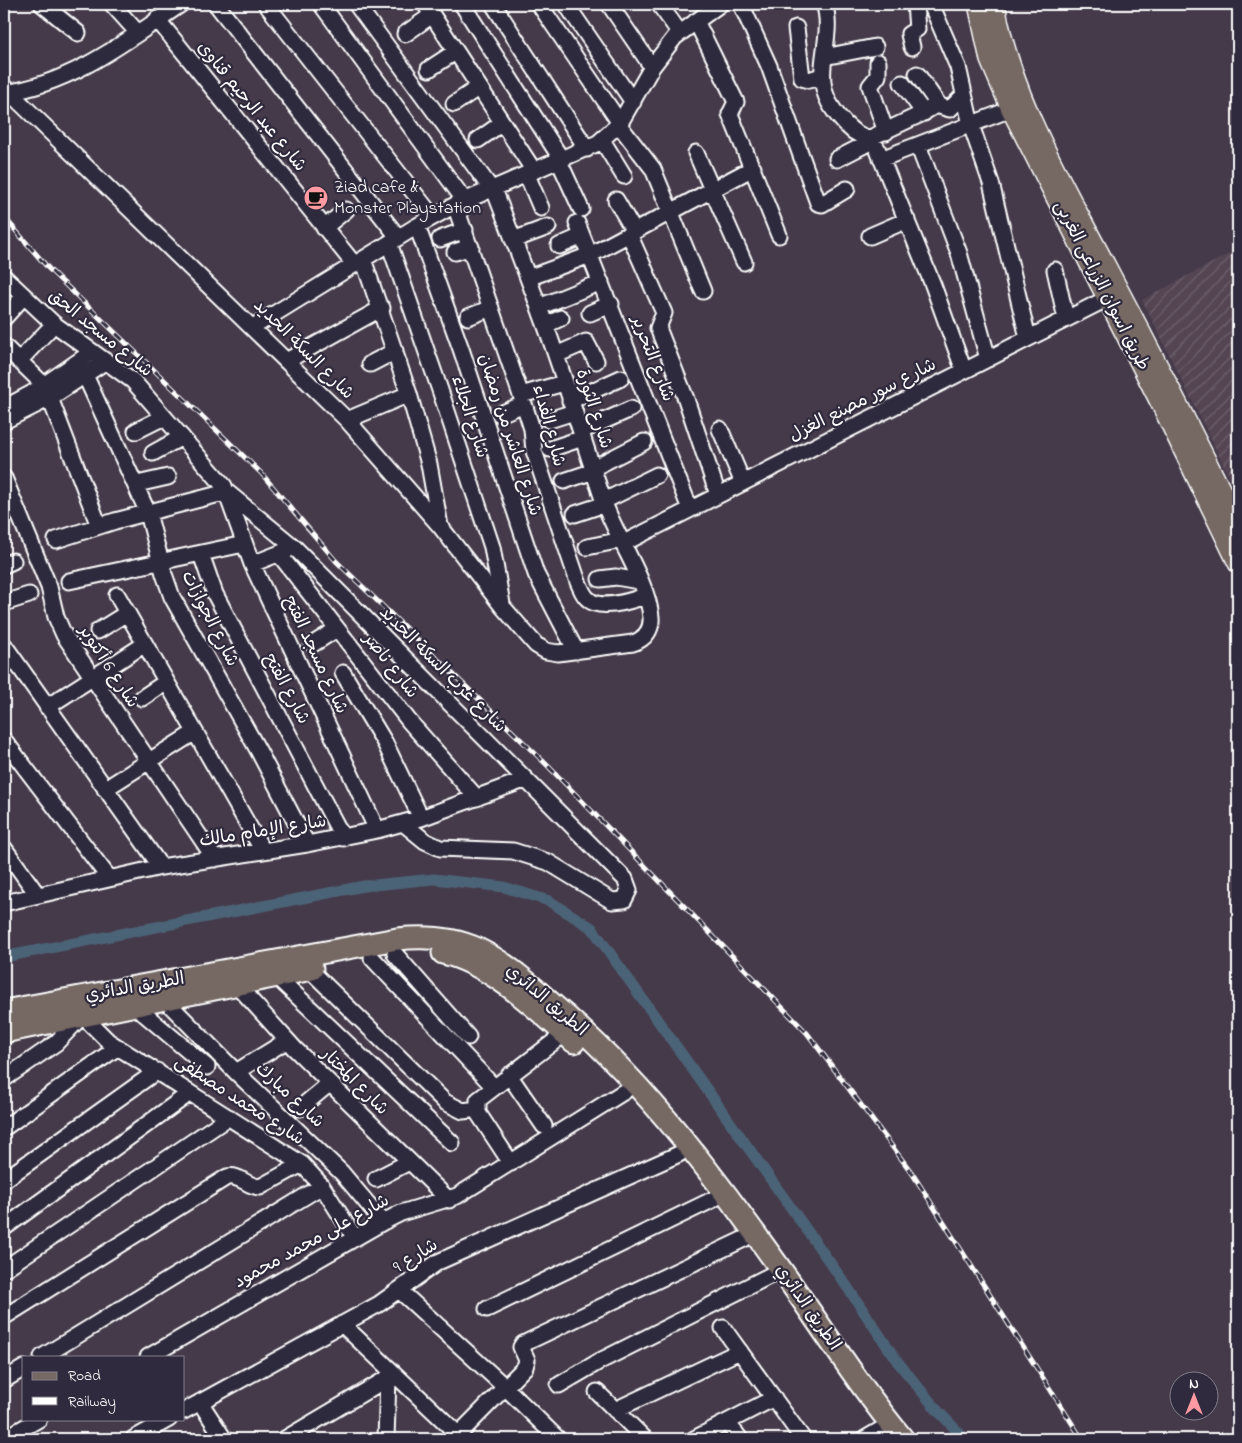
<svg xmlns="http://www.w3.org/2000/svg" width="1242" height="1443" viewBox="0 0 1242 1443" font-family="'Indie Flower','Playpen Sans Arabic',sans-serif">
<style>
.industrial{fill:url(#industrial-furrows)}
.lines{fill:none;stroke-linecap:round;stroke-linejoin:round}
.canal{stroke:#4c6377;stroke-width:11}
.minor-casing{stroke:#fff;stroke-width:19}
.major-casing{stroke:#fff;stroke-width:22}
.highway-casing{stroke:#fff;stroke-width:25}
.minor{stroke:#2f2a3d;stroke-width:15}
.major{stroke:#766964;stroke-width:19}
.highway{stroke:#766964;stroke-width:21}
.rail-casing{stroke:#fff;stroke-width:5}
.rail{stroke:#2f2a3d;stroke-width:3;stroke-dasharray:9;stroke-linecap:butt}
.labels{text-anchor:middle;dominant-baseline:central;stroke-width:4.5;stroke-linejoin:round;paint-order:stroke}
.street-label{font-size:18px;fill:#fff;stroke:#2f2a3d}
.poi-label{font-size:18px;fill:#fff;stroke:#2f2a3d;text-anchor:start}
</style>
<defs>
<pattern id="industrial-furrows" width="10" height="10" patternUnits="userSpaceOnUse" patternTransform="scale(1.25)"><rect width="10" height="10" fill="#544553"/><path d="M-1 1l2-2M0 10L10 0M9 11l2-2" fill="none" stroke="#6e616d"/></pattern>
</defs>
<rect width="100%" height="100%" fill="#453a4a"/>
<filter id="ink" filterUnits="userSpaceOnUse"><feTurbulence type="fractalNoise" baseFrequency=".02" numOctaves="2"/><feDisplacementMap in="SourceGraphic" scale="10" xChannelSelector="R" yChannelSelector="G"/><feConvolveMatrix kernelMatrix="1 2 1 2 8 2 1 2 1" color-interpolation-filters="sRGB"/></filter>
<g filter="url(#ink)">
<path class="industrial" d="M1238 249V494L1142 300Z"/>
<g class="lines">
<path class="canal" d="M4 957 364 886 434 879 504 887 549 901 592 928 848 1288 897 1361 937 1410 965 1439"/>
<defs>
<path id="minor" d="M42 4 78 33
M112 4 138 33
M216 4 398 237
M266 4 433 217
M321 4 465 201
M356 4 492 190
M425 4 534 171
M462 4 562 160
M493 4 587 149
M539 4 620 123
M566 4 633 102
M609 4 652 67
M659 4 680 33
M741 4 769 66 818 203 822 204 847 189
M824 4C835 34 814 68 827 98 832 110 843 123 853 131 862 137 872 139 877 148L933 285 964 371
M931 4 958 67 971 125 991 183 1028 338
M157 19 354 264
M696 21 736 102 730 114 779 235
M796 28 802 78 809 80 822 76
M405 34 432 15
M912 47 909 34 917 29 915 4
M824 57 875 47
M878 62V76L870 86 886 132
M429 69 455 52
M917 74 938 104
M902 83 924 113
M4 87 347 420 440 526 502 606 536 645 546 651 558 653 633 643C645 639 652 630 651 617 648 583 617 538 605 505 584 445 567 384 545 324 529 279 511 234 494 189
M4 93C72 84 126 41 181 4
M454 104 479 87
M619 125 653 169 703 291
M868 139 919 115 936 105 950 109 964 95
M478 140 502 123
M602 140 624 176
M918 145 959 253 988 359
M696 153 744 262
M837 159 872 141
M881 159 1011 109
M559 161 581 209
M527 175 541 208
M616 200 634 231
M455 205 524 404 532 429 534 451 578 582C581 588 583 595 588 599 600 611 631 601 645 596
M577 223 690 509
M417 226 461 349 536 574 576 651
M324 228 346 210
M629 234 664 313 658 328 686 399 718 495
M870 236 907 220
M440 239 465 230
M513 240 548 227
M389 243 441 393 492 547 502 604
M559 246 582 236
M455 252 471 247
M363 259 409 394 429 464 440 526
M1055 270 1066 319
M4 277 54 324 133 381 224 486 252 564 377 830
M528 278 590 255 753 168
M539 307 601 282
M590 313 611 304
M468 317 491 308
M4 318 24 296
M546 325 561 318
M253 327 417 226 455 205 598 143 620 123 652 67 675 37 720 4
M4 346 44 385
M556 355 586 342 596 361
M288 360 382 308
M19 361 54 324
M370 364 395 351
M85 375 148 513 164 574 172 597 258 750 307 844
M521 395 564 383
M50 398 99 526
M570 401 621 378
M4 408 32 393 92 352
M500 414 524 404
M347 420 409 394
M549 420 574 412
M4 421 50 398 106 361
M720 429 743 483
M136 431 164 417
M581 431 631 409
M550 449 583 438
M153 453 182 437
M593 468 644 442
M4 478 49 587 56 617 64 635 215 859
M564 481 594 471
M137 484 168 477
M227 492 294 547 625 879 629 890 624 900 612 901 548 862 513 851 440 848 425 841 403 823
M604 501 657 475
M575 514 605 504
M56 540 115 521 227 492
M624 543 1118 293
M587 547 622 540
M201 554 215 594 343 838
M279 554 409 721 477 798
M252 564 288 550
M4 565 13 561
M600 579 616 577 639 581
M69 581 244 544
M117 595 263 851
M4 603 29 595
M98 631 127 613
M313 644 337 629
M4 645 161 867
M343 673 385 743 421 818
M142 698 166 682
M47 707 145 644
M4 740 109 878
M105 789 195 732
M4 848 37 894
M4 903 161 867 307 844 377 830 421 818 524 780
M395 954 468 1037
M372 958 494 1087
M310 970 445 1102 463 1111 477 1109
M277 977 452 1143
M237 985 295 1049 449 1200
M165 1000 236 1072 342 1173 383 1222
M135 1006 207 1067
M83 1016 108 1041 302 1164 322 1186 355 1238
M236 1072 286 1041
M509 1075 544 1126
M4 1079 56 1043 82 1016
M300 1108 329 1084
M4 1128 118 1047
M511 1163 478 1113V1100L564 1034
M376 1179 409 1162
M4 1180 157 1071
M4 1228 190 1093
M4 1269 229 1117
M399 1290 505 1387 558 1439
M487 1309 714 1199
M4 1317 227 1177C240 1174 247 1187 260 1187L302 1164
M342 1324 463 1439
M723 1328 803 1439
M42 1357 322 1186
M148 1357 383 1222 401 1213 457 1196 625 1091
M4 1380 24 1368
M559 1385 600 1361 771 1275
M597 1392 645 1439
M200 1402 224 1439
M615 1410 740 1351
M184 1411 379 1304 438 1262 679 1154
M727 1422 740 1439
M458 1435 525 1367 527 1360 521 1347 523 1344 744 1239
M4 1439 39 1419
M133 1439 169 1419
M285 1439 393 1375
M386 1439 388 1378
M694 1439 774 1398
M865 1439 882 1429"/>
<path id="major" d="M978 4 990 60 1011 109 1162 406 1238 563
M995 4C1011 98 1063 184 1107 268 1152 353 1196 439 1238 525"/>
<path id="highway" d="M443 953C491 964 538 1010 574 1042
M4 1011 397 939C425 936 452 937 478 949 511 965 538 992 565 1015 650 1089 717 1180 782 1271 822 1327 859 1386 903 1439
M4 1032 312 969"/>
</defs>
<use href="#minor" class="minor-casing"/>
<use href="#major" class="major-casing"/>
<use href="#highway" class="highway-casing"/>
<use href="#minor" class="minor"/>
<use href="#major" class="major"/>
<use href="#highway" class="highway"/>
<defs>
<path id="rail" d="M4 217 49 269 261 473 336 561 547 765 807 1033 912 1173 1082 1439"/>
</defs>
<use href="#rail" class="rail-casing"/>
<use href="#rail" class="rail"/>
</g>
</g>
<defs>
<symbol id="cafe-disc" viewBox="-11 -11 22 22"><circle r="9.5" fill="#ff9aa2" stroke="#2f2a3d"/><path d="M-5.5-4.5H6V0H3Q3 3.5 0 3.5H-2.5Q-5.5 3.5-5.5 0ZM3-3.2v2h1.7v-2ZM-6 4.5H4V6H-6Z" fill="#111"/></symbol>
</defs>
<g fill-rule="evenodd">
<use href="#cafe-disc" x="302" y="184" width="28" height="28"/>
</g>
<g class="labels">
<g class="street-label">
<text transform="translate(251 107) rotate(51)">شارع عبد الرحيم قناوى</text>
<text transform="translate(1101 286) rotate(63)">طريق اسوان الزراعى الغربى</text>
<text transform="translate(100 334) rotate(39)">شارع مسجد الحق</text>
<text transform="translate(303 350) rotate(45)">شارع السكة الحديد</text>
<text transform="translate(652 359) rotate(69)">شارع التحرير</text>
<text transform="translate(863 401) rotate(-27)">شارع سور مصنع الغزل</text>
<text transform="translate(593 409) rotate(72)">شارع الثورة</text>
<text transform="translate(469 417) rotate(72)">شارع الجلاء</text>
<text transform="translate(548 426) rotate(75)">شارع الفداء</text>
<text transform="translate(509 435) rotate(72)">شارع العاشر من رمضان</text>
<text transform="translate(209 619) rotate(63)">شارع الجوازات</text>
<text transform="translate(315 655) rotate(65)">شارع مسجد الفتح</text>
<text transform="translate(390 666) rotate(52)">شارع ناصر</text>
<text transform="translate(108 667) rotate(57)">شارع 6 أكتوبر</text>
<text transform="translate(442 670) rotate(45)">شارع غرب السكة الحديد</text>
<text transform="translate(286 689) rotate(62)">شارع الفتح</text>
<text transform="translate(263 832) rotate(-9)">شارع الإمام مالك</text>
<text transform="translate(135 988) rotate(-10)">الطريق الدائري</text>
<text transform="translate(546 1001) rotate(40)">الطريق الدائري</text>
<text transform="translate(354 1082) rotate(45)">شارع المختار</text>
<text transform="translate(289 1096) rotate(43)">شارع مبارك</text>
<text transform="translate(239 1101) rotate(33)">شارع محمد مصطفى</text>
<text transform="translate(312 1242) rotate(-29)">شارع على محمد محمود</text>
<text transform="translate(416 1257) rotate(-32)">شارع 9</text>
<text transform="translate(807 1308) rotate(55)">الطريق الدائري</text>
</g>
<g class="poi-label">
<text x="334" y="188">Ziad cafe &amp;<tspan x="334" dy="21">Monster Playstation</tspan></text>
</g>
</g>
<rect width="1242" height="1443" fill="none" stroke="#2f2a3d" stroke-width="20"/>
<rect x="10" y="10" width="1222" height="1423" fill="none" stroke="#fff" stroke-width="2" filter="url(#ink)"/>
<rect x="22" y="1356" width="162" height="65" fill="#2f2a3d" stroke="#827f8b"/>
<rect x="32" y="1372" width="25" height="8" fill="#766964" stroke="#827f8b"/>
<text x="68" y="1380" font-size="15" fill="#ffffff">Road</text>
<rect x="32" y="1397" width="25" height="8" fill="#ffffff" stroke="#827f8b"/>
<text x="68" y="1406" font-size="15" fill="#ffffff">Railway</text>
<g transform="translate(1194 1396)"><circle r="24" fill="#2f2a3d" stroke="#827f8b"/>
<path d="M0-4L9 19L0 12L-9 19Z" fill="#ff9aa2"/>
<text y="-8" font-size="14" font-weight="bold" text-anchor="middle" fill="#ffffff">N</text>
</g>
</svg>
